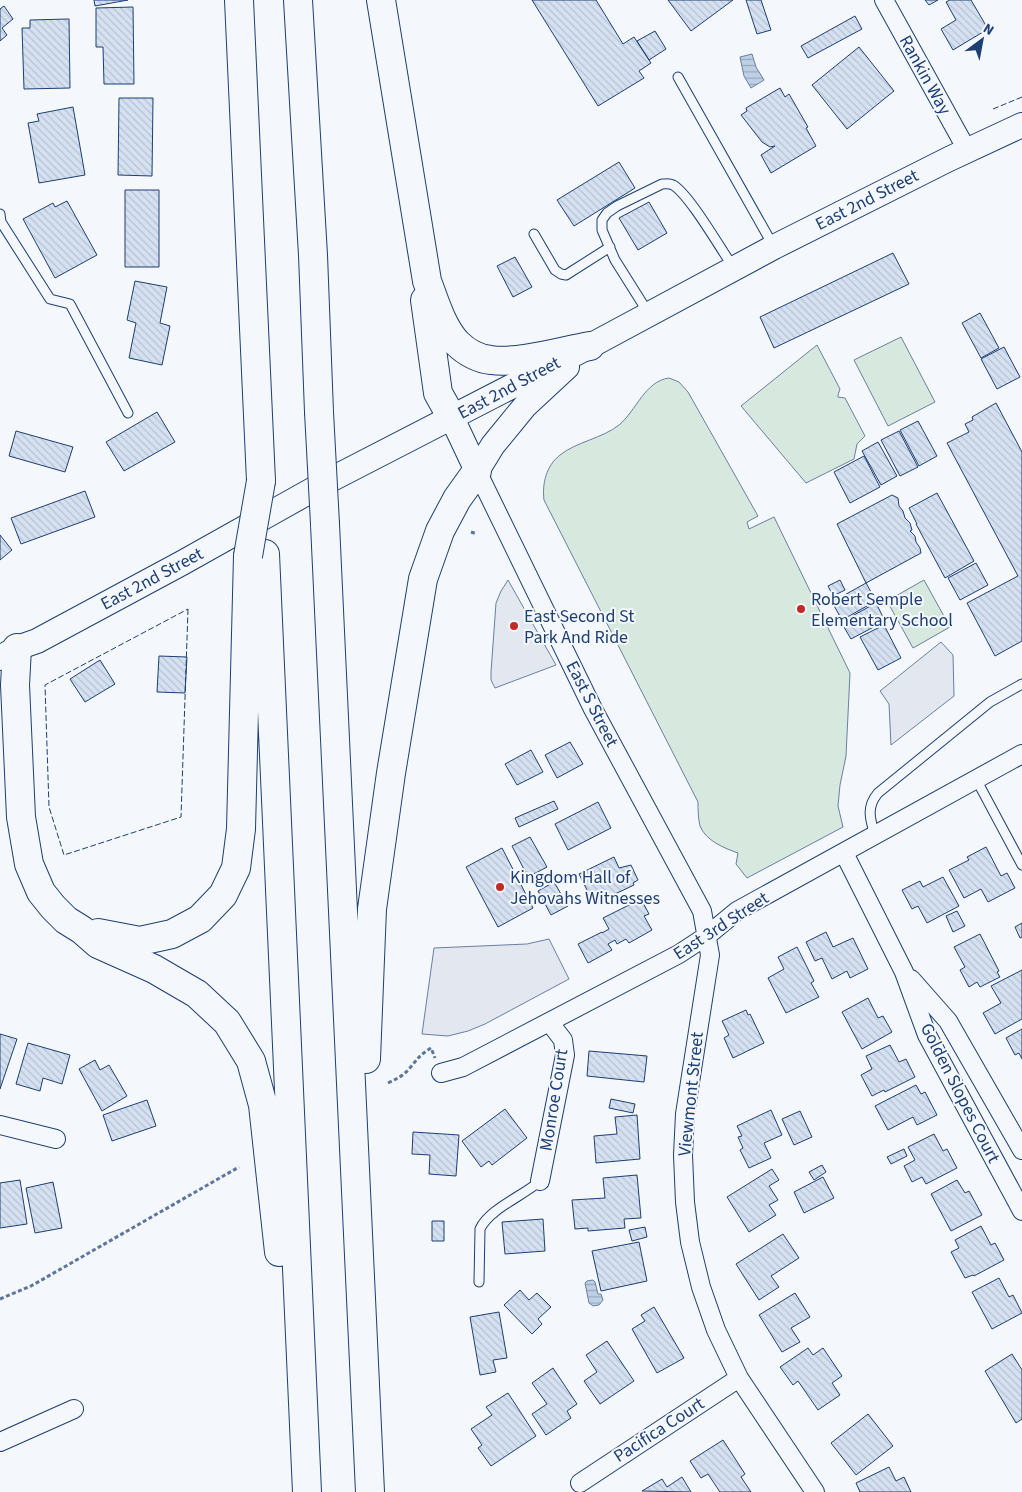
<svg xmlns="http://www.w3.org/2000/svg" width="1022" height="1492" viewBox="0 0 1022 1492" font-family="'Source Sans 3',sans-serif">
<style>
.park{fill:#d7e8df;stroke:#687fa3}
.parking{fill:#e3e8f0;stroke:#687fa3}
.water{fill:url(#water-rules);stroke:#687fa3}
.building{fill:url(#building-back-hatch);stroke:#1d3f73}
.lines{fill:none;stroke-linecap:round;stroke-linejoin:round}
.lane-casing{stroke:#1d3f73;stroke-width:11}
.street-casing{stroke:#1d3f73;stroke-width:20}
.secondary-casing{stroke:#1d3f73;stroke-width:26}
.highway-casing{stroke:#1d3f73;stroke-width:30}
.path{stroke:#5e769c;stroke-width:3;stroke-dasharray:4 2.5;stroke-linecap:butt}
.lane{stroke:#f4f7fb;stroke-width:9}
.street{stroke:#f4f7fb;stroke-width:18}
.secondary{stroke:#f4f7fb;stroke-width:24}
.highway{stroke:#f4f7fb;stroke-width:28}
.highway-bridge-casing{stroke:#1d3f73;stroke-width:30;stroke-linecap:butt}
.highway-bridge{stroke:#f4f7fb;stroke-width:28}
.fence{stroke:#1d3f73;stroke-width:1;stroke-dasharray:6 2.5;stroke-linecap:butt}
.poi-dot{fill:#c62828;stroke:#f4f7fb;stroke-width:2}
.labels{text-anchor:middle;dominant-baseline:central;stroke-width:4;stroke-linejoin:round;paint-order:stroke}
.street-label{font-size:18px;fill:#1d3f73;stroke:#f4f7fb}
.poi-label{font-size:18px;fill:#1d3f73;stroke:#f4f7fb;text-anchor:start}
</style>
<defs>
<pattern id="water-rules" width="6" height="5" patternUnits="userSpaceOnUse" patternTransform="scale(1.25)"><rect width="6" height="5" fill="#bed0e5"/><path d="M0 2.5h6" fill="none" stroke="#9aaabe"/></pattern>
<pattern id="building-back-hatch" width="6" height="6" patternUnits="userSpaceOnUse" patternTransform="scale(1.25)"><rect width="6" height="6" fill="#d5e0f0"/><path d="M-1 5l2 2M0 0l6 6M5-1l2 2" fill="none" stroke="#b6c1d1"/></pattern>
</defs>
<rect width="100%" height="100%" fill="#f4f7fb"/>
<path class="park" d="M901 337 935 402 888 426 854 360Z
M817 345 840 389 838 395V397L845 398 865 436 857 444 854 459 806 483 741 406Z
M669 378 679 382 688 392 758 516 747 522 749 529 774 517 850 673 846 756 840 785 838 806 843 827 747 878 736 864 738 853C724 848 706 841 700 826 698 818 698 809 698 802L544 500C542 484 546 466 560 455 576 442 603 438 619 425 636 411 645 381 669 378Z
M924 580 950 627 913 648 887 601Z"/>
<path class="parking" d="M508 580 556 665 495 688 491 680V672L496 603 501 591Z
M941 642 953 655 954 696 891 745 889 704 880 691Z
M549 939 569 979 485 1024 468 1031 448 1036 422 1034 434 948 527 944Z"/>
<path class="water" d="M752 54 756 67 764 80 751 88 744 76 740 57Z
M593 1280 595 1282 598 1294H601L603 1300 599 1305 593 1306 589 1303 585 1283 587 1281Z"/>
<path class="building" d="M94 0H128L95 6Z
M532 0H596L623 44 634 37 649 60 651 63 639 71 644 78 598 106Z
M668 0H733L691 31Z
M746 0H761L771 30 757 34Z
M925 0H938L929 5Z
M950 0H971L988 29 953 50 941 29 956 20 946 2Z
M4 6 13 19 2 28 7 35 0 41V9Z
M133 7 134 84H104L103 47H96V8Z
M855 16 862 29 808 58 801 46Z
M69 19 70 88 24 89 22 28H30V20Z
M655 31 666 49 649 60 637 41Z
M859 47 894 91 847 129 812 85Z
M780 88 785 97 789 94 808 127 806 128 816 146 771 173 761 155 775 146 770 147 762 142 741 115 747 111 746 108Z
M119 98H153L152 176 118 175Z
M73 107 85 175 39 183 28 123 39 121 37 114Z
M619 162 635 188 574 226 557 200Z
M125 190H159V267H125Z
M67 201 97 255 55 278 23 219 53 203 55 207Z
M649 202 667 233 638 250 619 218Z
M893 253 909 284 774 348 760 317Z
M515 257 532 287 513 297 497 266Z
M135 281 167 287 160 323 170 326 162 365 129 358 136 323 127 320Z
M980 313 999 348 981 358 962 323Z
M1004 347 1020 377 997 389 981 359Z
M996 403 1022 452V641L995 656 967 603 1018 576 947 443 969 432 965 424 973 420 972 417Z
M157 412 175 442 124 471 106 442Z
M918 421 937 456 919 466 900 430Z
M16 431 73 447 65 472 9 456Z
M899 431 918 467 900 476 881 440Z
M878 442 897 476 881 485 862 451Z
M864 456 880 487 850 503 834 472Z
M85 491 95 517 21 544 11 518Z
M937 493 974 561 945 578 916 524H917L909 508Z
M892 495 898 498 899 506 903 511 905 518 910 523 912 530 910 531 915 536 916 542 920 548 921 553 866 583 837 524Z
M0 535 12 550 0 560Z
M976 563 988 585 960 600 948 578Z
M840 580 845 590 833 596 828 586Z
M866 583 876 601 842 620 832 602Z
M876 603 885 621 851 639 841 622Z
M884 625 901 658 878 670 860 637Z
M159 656 187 657 185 693 157 692Z
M100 660 115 684 85 702 70 679Z
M570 742 583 764 557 778 545 755Z
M531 750 543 772 517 785 505 764Z
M554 801 558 809 519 827 515 818Z
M598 802 611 828 568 850 555 824Z
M530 837 547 867 528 877 512 846Z
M986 847 1001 876 1007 873 1015 888 988 902 981 889 964 898 949 870 969 860 967 857Z
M502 848 533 908 498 927 466 867Z
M614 857 619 868 631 865 638 880 633 883 634 885 596 903 594 899 592 900 579 874Z
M943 877 959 906 927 923 918 906 912 909 902 890 920 881 923 887Z
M554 882 568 906 551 915 538 891Z
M641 899 649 914 644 916 652 930 629 943 626 939 617 944 615 940 608 944 612 950 588 963 578 944 602 932V933L609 929 603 918Z
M957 911 965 926 953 932 946 916Z
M1022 923V937L1020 938 1015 927Z
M826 932 833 947 853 938 868 969 850 978 847 971 832 979 822 958 815 961 806 942Z
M980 934 999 971 997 972 1000 977 980 987 977 982 969 987 960 970 965 967 954 947Z
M797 947 814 981 811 983 819 997 786 1013 768 978 784 969 778 957Z
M1022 970V1019L995 1034 983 1013 1001 1003 991 986Z
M868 998 878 1018 883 1016 892 1032 862 1049 842 1012Z
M746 1010 748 1015 750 1014 764 1043 733 1058 724 1038 729 1035 722 1021Z
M1022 1029V1059L1019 1053 1015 1055 1006 1038Z
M0 1034 17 1039 0 1089Z
M28 1043 70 1055 62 1084 43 1078 40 1091 16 1084Z
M890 1045 899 1062 906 1059 915 1077 885 1092 884 1090 872 1096 861 1075 872 1069 866 1056Z
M589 1051 647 1056 644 1082 587 1076Z
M95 1060 100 1070 109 1065 127 1096 102 1111 79 1069Z
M916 1085 921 1094 925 1092 937 1115 917 1125 913 1117 888 1130 875 1106Z
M611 1099 635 1104 633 1113 609 1108Z
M147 1100 156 1126 112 1141 103 1115Z
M505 1109 527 1138 492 1165 489 1161 481 1167 462 1141Z
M771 1110 782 1135 764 1143 771 1158 749 1168 740 1150 743 1148 738 1137 742 1136 737 1126Z
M800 1111 812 1137 794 1145 782 1119Z
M637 1115 640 1159 596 1163 594 1136 617 1134 615 1117Z
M413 1132 459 1135 456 1176 429 1174 430 1155 412 1154Z
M934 1134 943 1151 947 1149 957 1168 926 1184 922 1177 912 1182 904 1166 915 1160 908 1147Z
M904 1149 907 1156 891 1164 887 1157Z
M822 1165 826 1172 814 1180 809 1172Z
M772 1169 779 1180 769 1186 778 1200 769 1205 776 1215 749 1232 727 1197Z
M637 1175 641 1218 624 1219 625 1228 588 1231V1228L575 1229 572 1200 605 1198 603 1178Z
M823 1177 834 1198 804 1213 794 1192Z
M20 1180 27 1224 0 1228V1183Z
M957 1180 965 1193 969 1191 982 1215 951 1231 931 1194Z
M53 1182 62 1228 35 1233 26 1188Z
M543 1219 545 1251 505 1254 502 1222Z
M432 1221H444V1241H432Z
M981 1226 991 1245 995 1243 1004 1260 974 1276 973 1275 965 1278 951 1252 959 1248 955 1240Z
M645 1227 647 1237 632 1241 629 1230Z
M783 1234 799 1258 771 1276 779 1287 759 1300 736 1264Z
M639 1242 647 1281 601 1291 592 1251Z
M999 1278 1009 1297 1013 1295 1022 1313 992 1329 972 1292Z
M520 1290 529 1300 537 1293 551 1307 538 1319 542 1324 532 1334 504 1305Z
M795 1293 810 1317 791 1328 800 1342 782 1352 759 1315Z
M654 1307 684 1358 657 1373 632 1329 645 1321 641 1315Z
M499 1312 507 1358 493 1360 496 1372 480 1375 470 1317Z
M607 1341 634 1381 600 1404 584 1381 597 1372 586 1355Z
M808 1348 813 1355 823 1348 842 1376 832 1383 840 1395 818 1410 798 1381 793 1385 780 1367Z
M1012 1354 1022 1370V1419L1016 1423 985 1371Z
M553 1368 577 1404 567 1411 571 1418 546 1435 532 1414 547 1404 532 1383Z
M508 1393 536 1436 491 1466 478 1448 482 1445 471 1429 492 1415 486 1407Z
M868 1414 893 1446 856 1475 831 1443Z
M723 1440 745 1474 741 1477 751 1492H720L708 1474 701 1478 690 1461Z
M889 1467 896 1481 904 1477 911 1492H860L856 1483Z
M682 1477 691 1492 642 1491 662 1479 667 1487Z"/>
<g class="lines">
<defs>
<path id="lane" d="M678 77 774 247
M0 214 1 222 50 299 70 304 128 413
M534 234 555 270 561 274 566 275 610 247
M649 314 615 260 602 230V220L607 213 617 206 662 184C666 184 669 183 673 185 690 195 721 250 734 268
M976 779 1022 865
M875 836C870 819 866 807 878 793L990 702 1022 684
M479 1282 480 1229C489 1209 523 1196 540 1181"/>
<path id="street" d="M884 0 967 150
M477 471 593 709 702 911 710 955 685 1114 683 1155 685 1202 690 1242 701 1287 716 1330 739 1378 815 1492
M844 853 904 972 927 1035 1022 1211
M911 979 948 1021 1022 1150
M441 1073 463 1067 679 954 708 935 737 911 1022 754
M0 1125 56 1139
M540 1181 565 1055 563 1040 550 1023
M0 1442 74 1409
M580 1483 739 1378"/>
<path id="secondary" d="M452 418 477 471
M477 471 493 445 525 406 567 367
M0 658 17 648 37 641 182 563 330 480 590 346 774 247 949 159 1022 125"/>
<path id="highway" d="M239 0 261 481
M298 0 313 255 319 412
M381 0 427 281C435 302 442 327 457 343 466 352 479 359 491 360 519 364 562 351 590 346
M425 300 438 393 452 418
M325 524 370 1492
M265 554 307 1492
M17 648 15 685 21 817 29 864 41 892 53 907 66 920 82 930 98 944 154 969 197 994 227 1022 251 1061 263 1105 279 1252
M98 933 140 941 172 934 200 919 223 895 236 868 241 829 248 556
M366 1059 372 909 391 773 423 579 440 531 457 499 477 471"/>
</defs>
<use href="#lane" class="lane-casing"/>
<use href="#street" class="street-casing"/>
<use href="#secondary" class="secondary-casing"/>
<use href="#highway" class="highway-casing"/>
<path class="path" d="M471 532 477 534
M388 1083C396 1079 403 1076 408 1070 418 1059 418 1056 431 1048L435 1058
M0 1299 31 1286 239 1167"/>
<use href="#lane" class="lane"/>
<use href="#street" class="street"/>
<use href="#secondary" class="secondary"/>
<use href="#highway" class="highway"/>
<defs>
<path id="highway-bridge" d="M319 412 325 524
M248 556 261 481"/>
</defs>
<use href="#highway-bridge" class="highway-bridge-casing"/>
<use href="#highway-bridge" class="highway-bridge"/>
<path class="fence" d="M993 109 1022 97
M188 609 181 817 64 855 49 807 45 685Z"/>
</g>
<g class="poi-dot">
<circle cx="801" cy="609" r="5"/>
<circle cx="514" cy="626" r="5"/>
<circle cx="500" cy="887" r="5"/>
</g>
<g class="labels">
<g class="street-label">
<text transform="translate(925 75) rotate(61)">Rankin Way</text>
<text transform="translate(867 200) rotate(-27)">East 2nd Street</text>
<text transform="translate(509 388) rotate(-28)">East 2nd Street</text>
<text transform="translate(152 579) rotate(-28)">East 2nd Street</text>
<text transform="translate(592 704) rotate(63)">East S Street</text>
<text transform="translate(721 926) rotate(-33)">East 3rd Street</text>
<text transform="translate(960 1093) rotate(63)">Golden Slopes Court</text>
<text transform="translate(691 1094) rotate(-84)">Viewmont Street</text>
<text transform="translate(554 1100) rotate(-81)">Monroe Court</text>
<text transform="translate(659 1430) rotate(-33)">Pacifica Court</text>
</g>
<g class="poi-label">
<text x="811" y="599">Robert Semple<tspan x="811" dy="21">Elementary School</tspan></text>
<text x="524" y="616">East Second St<tspan x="524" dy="21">Park And Ride</tspan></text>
<text x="510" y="877">Kingdom Hall of<tspan x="510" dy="21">Jehovahs Witnesses</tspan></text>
</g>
</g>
<g transform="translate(982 40) rotate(32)" stroke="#f4f7fb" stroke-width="4" paint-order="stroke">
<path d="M0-4L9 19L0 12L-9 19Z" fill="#1d3f73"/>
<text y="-8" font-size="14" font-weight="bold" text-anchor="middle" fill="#1d3f73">N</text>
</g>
</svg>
